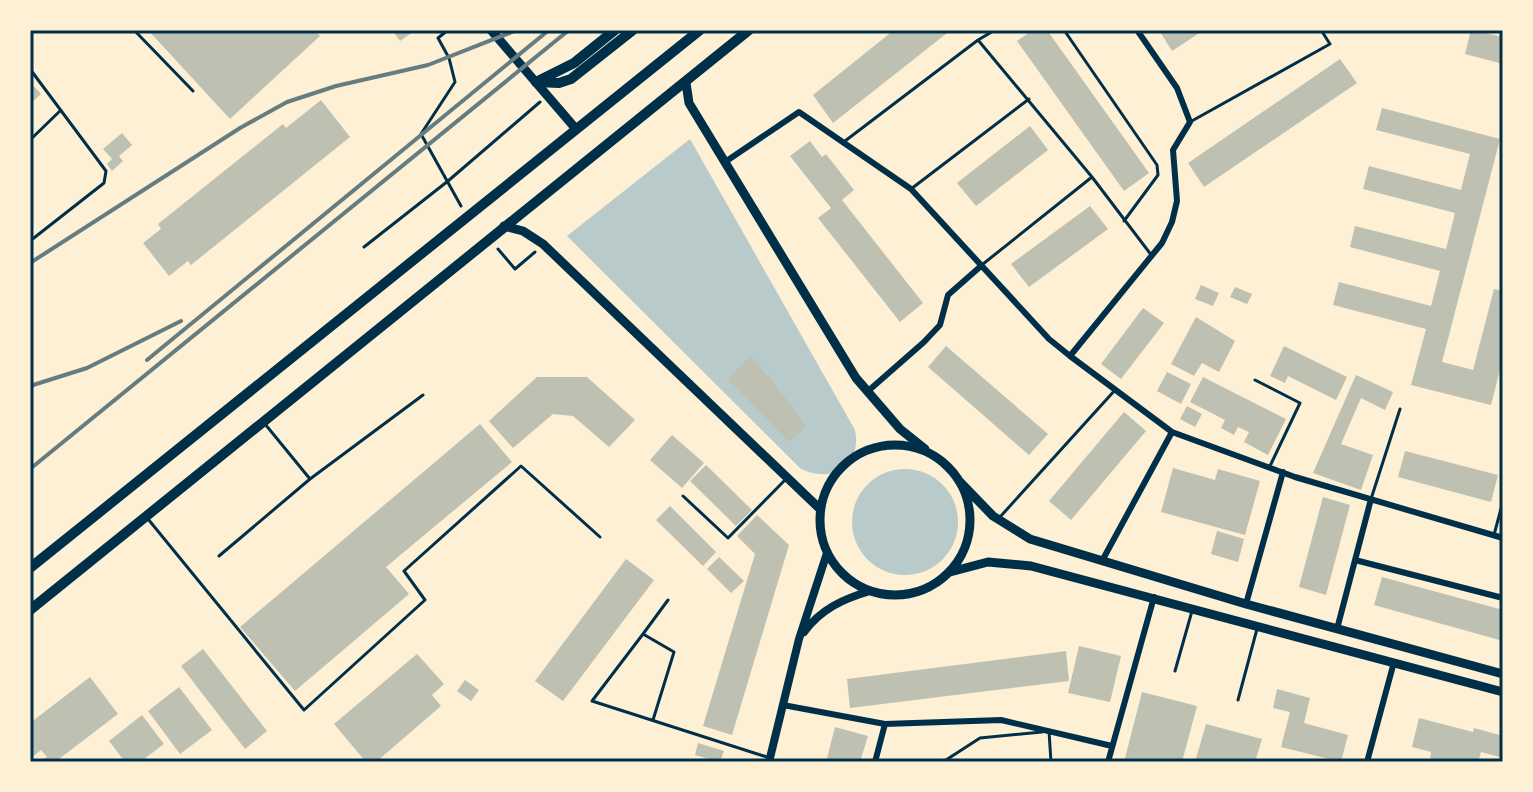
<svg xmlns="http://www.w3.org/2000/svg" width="1533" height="792" viewBox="0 0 1533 792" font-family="Raleway,sans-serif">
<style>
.green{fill:#b9caca}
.building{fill:#bec0b2}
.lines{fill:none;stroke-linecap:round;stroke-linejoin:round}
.path{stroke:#003049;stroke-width:3}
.service{stroke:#003049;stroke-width:3}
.minor{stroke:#003049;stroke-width:6}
.tertiary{stroke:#003049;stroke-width:8}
.secondary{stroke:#003049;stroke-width:9}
.primary{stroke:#003049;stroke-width:10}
.rail{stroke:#657d81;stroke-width:4}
.neatline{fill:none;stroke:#003049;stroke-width:3}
</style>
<rect width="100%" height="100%" fill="#fdf0d5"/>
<path class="green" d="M690 139 855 430C862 465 833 484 801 469L567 236Z
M852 522a53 53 0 1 1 106 0a53 53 0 1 1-106 0Z"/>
<path class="building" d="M148 30H315L320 36 230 119Z
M392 30H416L400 41Z
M894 30H951L833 123 813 95Z
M1033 30H1047L1149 173 1124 191 1017 41Z
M1159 30H1204L1172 51Z
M1471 30 1503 37V64L1465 54Z
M1340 59 1357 83 1204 187 1188 163Z
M30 82 41 94 30 104Z
M321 100 350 137 191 265 188 261 169 276 143 243 161 229 158 224 283 124 286 128Z
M1382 108 1500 139 1442 362 1473 370 1494 289 1503 291V358L1491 405 1411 385 1426 329 1333 305 1339 282 1431 306 1440 271 1350 247 1355 226 1446 249 1455 213 1363 189 1369 166 1461 190 1470 154 1376 130Z
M1030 126 1048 150 976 206 957 183Z
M122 133 132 145 119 156 123 161 112 171 107 164 112 159 103 149Z
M810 141 822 157 826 154 854 190 842 200 923 303 900 322 818 218 831 208 790 156Z
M1090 206 1108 229 1029 287 1011 264Z
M1201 285 1219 293 1213 306 1195 299Z
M1235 287 1252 294 1247 304 1230 297Z
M1143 308 1164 323 1121 379 1101 364Z
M1196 317 1235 341 1219 372 1202 363 1194 376 1171 364Z
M946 346 1048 434 1029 455 928 367Z
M1284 346 1347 377 1336 400 1288 376 1285 383 1270 376Z
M750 357 772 380 806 426 789 442 728 379Z
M1167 372 1191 384 1181 404 1157 391Z
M1356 375 1393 392 1385 410 1361 398 1341 444 1373 455 1361 490 1313 473Z
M537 377H587L635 420 609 447 573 416 553 414 513 448 489 421Z
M1203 377 1286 419 1268 455 1244 442 1249 432 1238 427 1234 435 1221 428 1225 420 1190 402Z
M1187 406 1202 414 1195 427 1180 419Z
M1124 412 1146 431 1071 520 1049 501Z
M480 424 512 462 386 567 409 594 295 691 240 627Z
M672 435 704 463 682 488 650 460Z
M1405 451 1498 475 1491 502 1398 477Z
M706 465 752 510 736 526 690 481Z
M1173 468 1215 480 1218 469 1260 481 1245 535 1161 512Z
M1323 497 1350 505 1326 595 1299 587Z
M670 506 716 552 703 566 656 520Z
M757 515 789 545 732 735 703 726 755 554 737 536Z
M1217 531 1244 539 1238 562 1211 554Z
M719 557 744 581 731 593 707 569Z
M626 559 654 580 563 701 535 681Z
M1382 577 1503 610V641L1374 605Z
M1079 646 1121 656 1110 702 1068 693Z
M203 649 267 731 245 749 181 666Z
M1066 651 1069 681 850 708 847 679Z
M417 654 444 684 432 695 441 706 376 762H366L334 724Z
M90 677 118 714 55 762H40L47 757 41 750 30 759V723Z
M465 680 479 690 471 701 457 691Z
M179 687 212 730 180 754 148 711Z
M1277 689 1310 698 1304 723 1348 735 1341 762 1281 747 1290 712 1273 708Z
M1142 692 1197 706 1182 762H1124Z
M142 715 164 744 140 762H125L109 741Z
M1419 718 1473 732 1474 728 1503 736V758L1481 752 1478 762H1443L1430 758 1431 752 1412 747Z
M1206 724 1262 739 1255 762H1195Z
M835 727 868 736 860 762H826Z
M698 743 724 751 720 762 695 755Z"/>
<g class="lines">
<path class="path" d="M448 30 438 38 449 58 455 82 421 134 461 206
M364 247 448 181 540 102
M498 249 515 269 535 252"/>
<path class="service" d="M134 30 193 91
M1064 30 1157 165 1158 175 1124 221
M978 40 995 30
M30 69 106 171 104 183 30 241
M1190 122 1330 44 1321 30
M30 140 61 110
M845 141 978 40 1092 177 1152 256
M911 189 1029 99
M983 264 1092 177
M1255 380 1300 403 1270 466
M265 424 310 479
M683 496 728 538 786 479
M1371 499 1400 409
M1000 517 1116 389
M148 519 304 710 425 600 404 571 521 466 600 537
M1494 535 1503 501
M219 556 310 479 423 395
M643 634 668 600
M1175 671 1192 611
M1238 700 1257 629
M653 720 674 652 643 634 592 701C651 720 711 739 770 758
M1049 731 1051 762
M932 762 946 760 980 738 1042 732"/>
<path class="minor" d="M1137 30 1177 88 1190 122 1173 150 1177 201 1172 222 1162 243 1070 356 1172 432
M725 162 799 112 911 189 1049 339 1070 356
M867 392 924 342 940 325 948 295 981 266
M1355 560 1503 598
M1102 561 1172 432 1295 477 1503 538
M1246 604 1283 472
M1337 629 1371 499
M783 705 885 724 875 762
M885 724 1001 720 1112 746
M1108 762 1154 597
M1367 762 1394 662"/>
<path class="tertiary" d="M804 632C821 609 843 599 870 591
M769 762 799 639 827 553"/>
<path class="secondary" d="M491 30 576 129
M686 83 689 103 856 378 900 429 925 449
M504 226 523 231 543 244 820 509
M820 520a75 75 0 1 1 150 0a75 75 0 1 1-150 0Z
M959 481 993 516 1030 539 1246 604 1503 674
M950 572 988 562 1031 566 1503 692"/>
<path class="primary" d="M538 81 574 63 615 30
M536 82 559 83 571 79 633 30
M30 568 700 30
M30 610 749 30"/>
<path class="rail" d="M30 263 240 128 287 102 336 86 428 65 517 30
M147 360 549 30
M30 386 87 368 181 321
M30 469 569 30"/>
</g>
<rect width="1533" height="792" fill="none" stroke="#fdf0d5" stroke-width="64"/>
<rect x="32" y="32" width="1469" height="728" class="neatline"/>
</svg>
